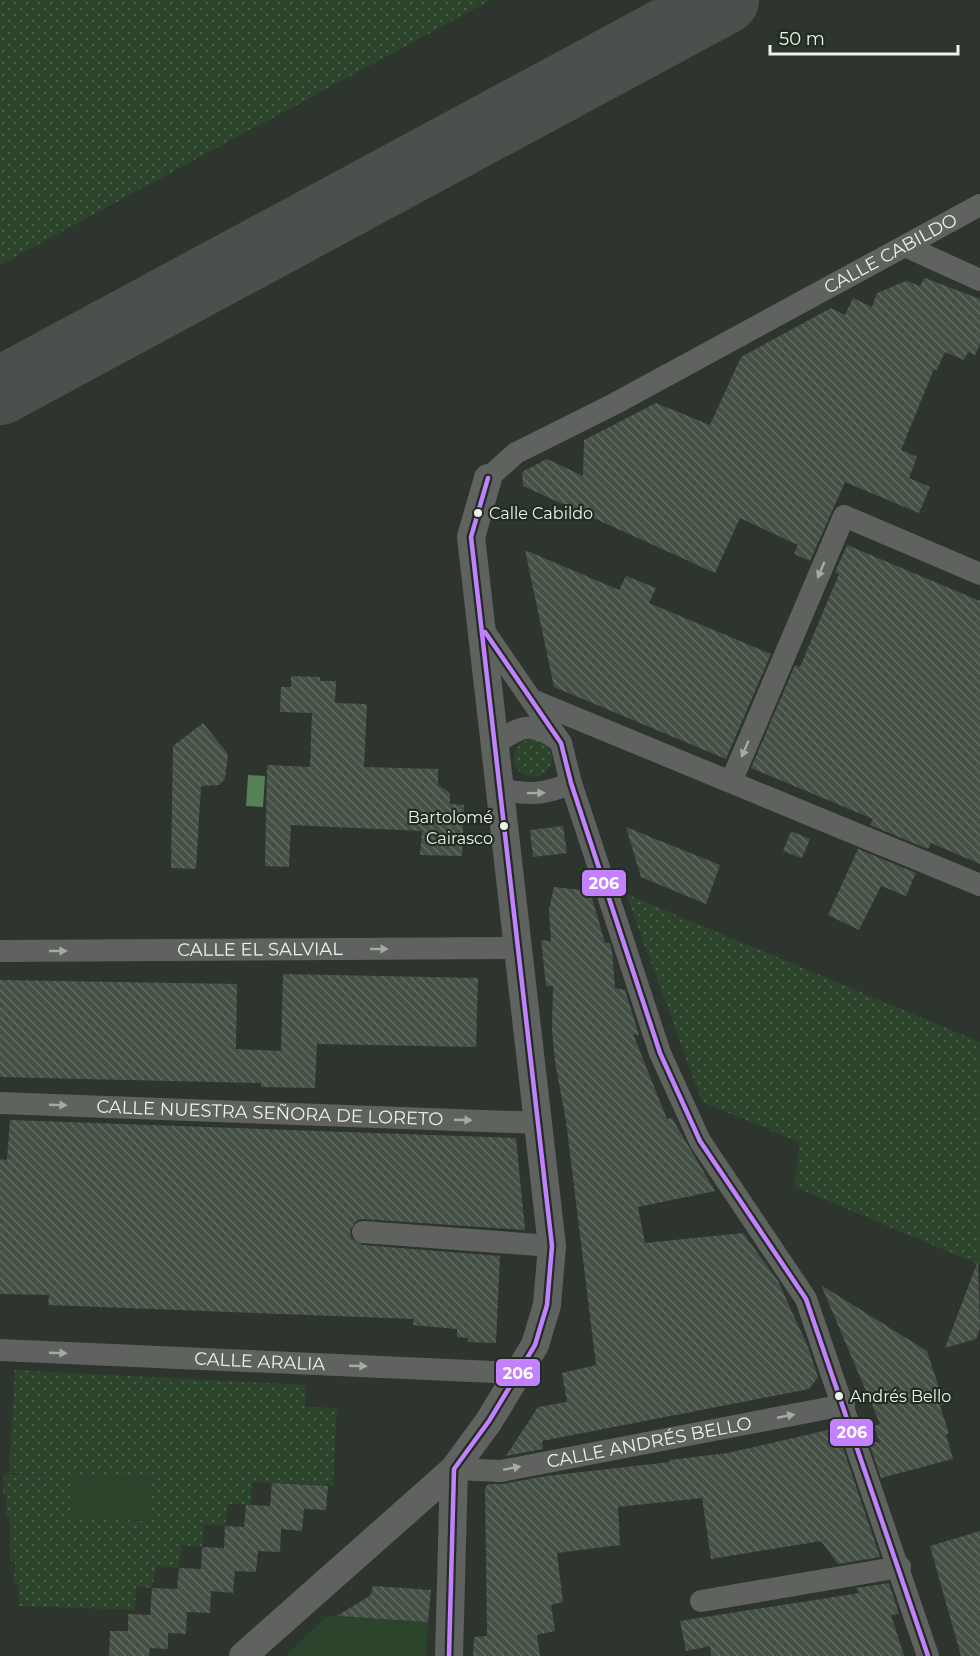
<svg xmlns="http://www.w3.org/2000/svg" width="980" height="1656" viewBox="0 0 980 1656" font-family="Montserrat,sans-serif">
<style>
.green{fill:url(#green-dots);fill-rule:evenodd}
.pitch{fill:#2b442b}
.water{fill:#578156}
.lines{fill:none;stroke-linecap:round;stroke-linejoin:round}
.taxiway{stroke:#4c504c;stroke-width:68}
.building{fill:url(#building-back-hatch)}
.minor{stroke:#5f625e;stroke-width:22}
.tertiary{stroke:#5f625e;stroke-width:28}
.bus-1-casing{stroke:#212d21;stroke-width:9}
.bus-1{stroke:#c380ff;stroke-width:4.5}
.oneway{fill:#a5aaa4}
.bus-dot{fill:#ebf3eb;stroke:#212d21;stroke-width:2}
.labels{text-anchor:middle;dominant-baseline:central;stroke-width:4.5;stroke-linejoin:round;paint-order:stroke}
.bus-label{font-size:16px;fill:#ebf3eb;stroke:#212d21;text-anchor:start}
.street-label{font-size:18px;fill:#ebf3eb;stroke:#212d21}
.line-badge{stroke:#212d21;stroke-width:2}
.badge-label{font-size:16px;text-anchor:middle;font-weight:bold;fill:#fff}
</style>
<defs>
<pattern id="green-dots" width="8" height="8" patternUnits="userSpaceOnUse" patternTransform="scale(1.5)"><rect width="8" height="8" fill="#2b442b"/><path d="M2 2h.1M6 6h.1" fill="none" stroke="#4a5f4a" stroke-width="1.8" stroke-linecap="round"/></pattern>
<pattern id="building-back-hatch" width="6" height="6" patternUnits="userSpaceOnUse" patternTransform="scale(1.5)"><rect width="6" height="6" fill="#465146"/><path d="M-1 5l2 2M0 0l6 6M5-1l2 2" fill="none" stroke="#616a61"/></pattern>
</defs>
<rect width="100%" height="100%" fill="#2e342e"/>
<path class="green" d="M0 0H491L0 265Z
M514 758a19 19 0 1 1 38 0a19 19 0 1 1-38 0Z
M626 894 980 1042V1265L795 1187 799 1142 702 1102Z
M15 1370 306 1385 305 1407 337 1408 333 1485 252 1482 251 1505 228 1504 225 1526 204 1525 202 1547 182 1545 179 1568 156 1566 152 1588 136 1587 135 1610 18 1606 19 1584H14L15 1562H10V1517H6V1495L3 1494 4 1474 69 1476 9 1473ZM73 1476 151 1478 149 1521 71 1518Z"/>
<path class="pitch" d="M73 1476 152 1479 149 1521 71 1518Z
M327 1616 428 1622 426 1656H286Z"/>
<path class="water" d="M248 775 265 776 263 807 246 806Z"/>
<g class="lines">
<path class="taxiway" d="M0 391 725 0"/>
</g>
<path class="building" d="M925 278 980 299V344L975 355 968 352 964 360 945 352 937 370 934 369 901 450 917 457 909 478 930 487 919 513 845 482 810 561 794 554 798 545 740 518 715 573 523 486 522 472 547 459 583 476 584 440 656 403 710 425 741 357 831 308 845 315 853 298 872 307 877 293 906 281 920 286Z
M847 545 980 601V864L931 843 928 849 870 825 873 819 751 768 795 665 800 667 839 574 835 572Z
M525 550 619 590 626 576 656 588 649 603 771 654 726 759 554 687Z
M291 676 320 677V681H336L335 703 367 704 364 767 438 769V785L450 793V804L464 805 462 856 420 855 422 831 291 825 289 867 265 866 267 765 310 767 312 713 280 712 281 687H291Z
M203 723 228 754 225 779 219 785 201 786 196 869 171 868 173 746Z
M563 826 567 853 533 857 530 830Z
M626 827 720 865 706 904 641 877Z
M791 831 810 839 802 858 783 851Z
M858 849 916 873 906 896 881 886 859 930 828 915Z
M554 887 590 891 605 943H610L612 950 615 988 625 990 639 1035 633 1034 667 1119 672 1118 715 1191 638 1207 645 1243 743 1233 778 1281 808 1347 818 1377 809 1389 542 1441 543 1449 506 1456 538 1407 567 1402 562 1373 596 1365 566 1121 555 1062 552 1029 553 986H546L541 940 551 941 549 909Z
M283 974 478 978 476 1047 317 1044 315 1088 261 1087V1083L0 1077V980L237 984 236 1049 281 1051Z
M10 1120 516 1138 525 1230 364 1219 357 1220 350 1230 351 1238 362 1245 500 1256 496 1343 468 1342V1338L457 1337V1329L413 1325 414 1319 48 1305 49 1295 0 1294V1159L7 1160Z
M978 1261 980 1328 976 1339 945 1348Z
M821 1285 927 1351 944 1403 940 1406 949 1433 946 1435 953 1459 881 1478 868 1440 880 1443 874 1426 880 1424Z
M832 1429 837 1430 880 1557 838 1564 821 1541 711 1559 702 1498 618 1507 620 1545 557 1553 563 1602 551 1605 555 1631 537 1635 540 1656H473L474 1637 487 1636 485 1488 488 1484H503L546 1476 670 1462 669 1460 728 1453Z
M272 1483 328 1486 326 1510 304 1509 302 1531 281 1529 280 1552 258 1551 256 1572 235 1571 233 1593 211 1591 210 1613 187 1612 186 1634 168 1633V1649L150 1648 149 1656H109L110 1631H128V1614L150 1615 152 1588 177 1589 179 1568 201 1569 202 1547 224 1548 225 1526 244 1527 246 1505 270 1506Z
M980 1531V1656H961L930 1546Z
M889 1583 899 1614 891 1615 904 1656H711L710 1646 686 1651 680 1621 859 1593 856 1588Z
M373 1586 431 1590 428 1622 337 1616 371 1595Z"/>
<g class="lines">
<g class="minor">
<path d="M905 246 980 280"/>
<path id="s1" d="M488 478 516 453 616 403 980 205"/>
<path d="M482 628 561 743 571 783 660 1053 700 1141 806 1299 928 1656"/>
<path d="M532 700 980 885"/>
<path d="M494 745C520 726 531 720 558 740"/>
<path d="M731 782 844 516 980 574"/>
<path d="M499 789C526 795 546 795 571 783"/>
<path id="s2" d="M0 951 519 948"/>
<path id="s3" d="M0 1103 539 1123"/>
<path d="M363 1232 552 1246"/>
<path id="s4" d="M0 1350 518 1373"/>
<path id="s5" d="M454 1469 501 1471 844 1405"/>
<path d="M701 1601 900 1567"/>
</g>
<path class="tertiary" d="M243 1656 454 1469 489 1421 535 1345 547 1305 552 1246 471 537 488 478
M449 1656 454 1469"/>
<defs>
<path id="bus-1" d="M485 632 561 743 571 783 660 1053 700 1141 806 1299 928 1656
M449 1656 454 1469 489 1421 535 1345 547 1305 552 1246 471 537 488 478"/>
</defs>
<use href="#bus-1" class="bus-1-casing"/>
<use href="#bus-1" class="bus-1"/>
</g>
<defs><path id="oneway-solid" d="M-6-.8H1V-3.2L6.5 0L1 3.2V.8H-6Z" transform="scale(1.5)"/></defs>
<g class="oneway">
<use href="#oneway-solid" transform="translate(821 570) rotate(113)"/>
<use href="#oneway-solid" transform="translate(745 749) rotate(113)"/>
<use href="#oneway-solid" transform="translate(536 793) rotate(-1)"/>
<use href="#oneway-solid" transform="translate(379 949)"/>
<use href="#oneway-solid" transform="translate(58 951)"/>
<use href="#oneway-solid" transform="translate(58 1105) rotate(2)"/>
<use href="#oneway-solid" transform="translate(463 1120) rotate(2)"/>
<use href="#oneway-solid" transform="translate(58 1353) rotate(2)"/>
<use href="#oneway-solid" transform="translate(358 1366) rotate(2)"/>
<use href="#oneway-solid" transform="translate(786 1416) rotate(-11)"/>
<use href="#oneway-solid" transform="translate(512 1468) rotate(-11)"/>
</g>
<g class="bus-dot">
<circle cx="478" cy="513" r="5"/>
<circle cx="504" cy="826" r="5"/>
<circle cx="839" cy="1396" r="5"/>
</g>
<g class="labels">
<g class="bus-label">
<text x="489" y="513">Calle Cabildo</text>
<text x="493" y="817" text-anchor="end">Bartolomé<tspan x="493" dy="21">Cairasco</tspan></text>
<text x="850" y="1396">Andrés Bello</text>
</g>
<g class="street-label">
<text stroke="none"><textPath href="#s1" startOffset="462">CALLE CABILDO</textPath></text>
<text stroke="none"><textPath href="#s2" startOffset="260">CALLE EL SALVIAL</textPath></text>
<text stroke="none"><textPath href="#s3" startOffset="270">CALLE NUESTRA SEÑORA DE LORETO</textPath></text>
<text stroke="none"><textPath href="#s4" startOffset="260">CALLE ARALIA</textPath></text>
<text stroke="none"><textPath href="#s5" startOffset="198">CALLE ANDRÉS BELLO</textPath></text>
</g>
</g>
<g class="line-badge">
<rect x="581" y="869" width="46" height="28" rx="6" fill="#c380ff"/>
<rect x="495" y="1358" width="46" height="29" rx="6" fill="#c380ff"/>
<rect x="829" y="1418" width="45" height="29" rx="6" fill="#c380ff"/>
</g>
<g class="badge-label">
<text x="604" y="889">206</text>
<text x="518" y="1379">206</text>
<text x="852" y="1438">206</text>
</g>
<path d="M770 45v9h188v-9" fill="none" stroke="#ebf3eb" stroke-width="3"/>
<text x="779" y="45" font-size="18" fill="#ebf3eb" stroke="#212d21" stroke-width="4.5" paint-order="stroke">50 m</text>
</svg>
